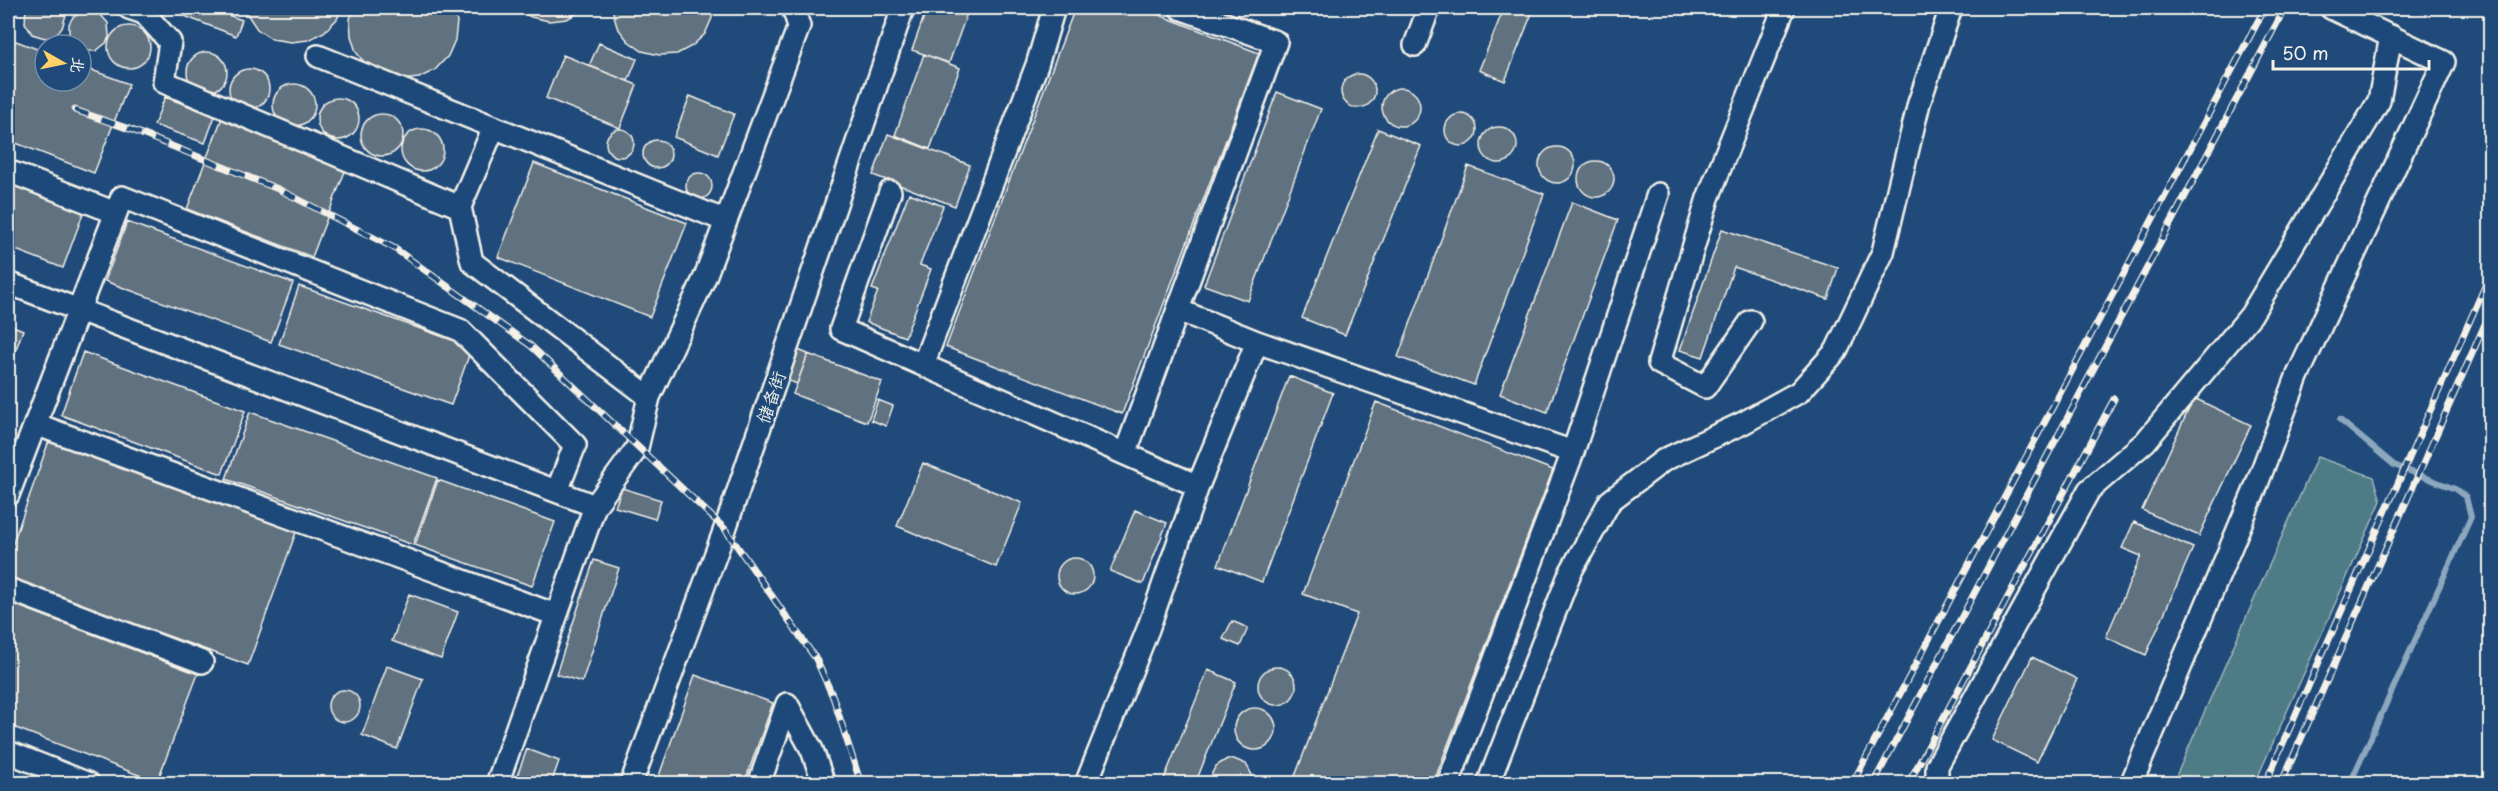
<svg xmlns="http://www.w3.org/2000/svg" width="2498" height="791" viewBox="0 0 2498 791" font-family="'Playpen Sans','LXGW WenKai TC',sans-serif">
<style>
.green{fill:#4e7c86;stroke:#a1b6b7;stroke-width:1.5}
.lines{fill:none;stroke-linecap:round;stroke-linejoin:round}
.stream{stroke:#8ca7be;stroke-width:6}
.building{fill:#607180;stroke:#f4f1e8;stroke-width:1.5}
.minor-casing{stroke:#f4f1e8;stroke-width:26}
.minor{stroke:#1f4a7a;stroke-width:21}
.rail-casing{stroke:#f4f1e8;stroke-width:7}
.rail{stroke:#1f4a7a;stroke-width:4.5;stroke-dasharray:14;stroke-linecap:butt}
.labels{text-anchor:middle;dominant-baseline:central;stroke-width:5;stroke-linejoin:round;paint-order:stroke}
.street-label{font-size:18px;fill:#f4f1e8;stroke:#1f4a7a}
</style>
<rect width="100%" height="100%" fill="#1f4a7a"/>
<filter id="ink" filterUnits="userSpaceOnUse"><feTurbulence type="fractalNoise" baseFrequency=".0167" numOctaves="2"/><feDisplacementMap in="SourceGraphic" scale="12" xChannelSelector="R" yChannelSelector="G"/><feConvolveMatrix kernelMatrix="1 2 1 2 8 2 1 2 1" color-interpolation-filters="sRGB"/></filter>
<g filter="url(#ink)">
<path class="green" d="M2317 457 2374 477 2381 501 2255 783H2173Z"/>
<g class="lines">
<path class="stream" d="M2340 420 2394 465 2455 489 2466 497 2471 517 2352 779 2353 784"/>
</g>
<path class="building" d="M8 8H20L13 16 8 19Z
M26 8H63L66 15 62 28 52 37 45 38 32 34 25 23Z
M185 8H208L242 20 236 36 182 15Z
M243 8H342L337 19 324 32 308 40 291 42 272 39 257 29Z
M354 8H453L457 22 455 40 448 56 435 70 419 78 401 80 368 67 356 52 351 36 350 19Z
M516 8H586L567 19 549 21 531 17Z
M612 8H713L712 18 705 34 692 46 677 54 659 55 642 51 628 41 617 27Z
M927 8H969L949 63 912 50Z
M1075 8H1141L1259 53 1122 414 946 347Z
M1504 8H1534L1505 81 1479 70Z
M85 11 99 13 108 23 109 37 106 43 96 51H81V45H73L69 37V24L73 17Z
M108 47a21 21 0 1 1 42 0a21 21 0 1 1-42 0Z
M8 38 45 52V81H81V66L129 84 94 173 8 140Z
M599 43 637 59 628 81 589 66Z
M187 72a20 20 0 1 1 40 0a20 20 0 1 1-40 0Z
M924 54 960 68 930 149 895 135Z
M563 55 637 85 620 128 546 98Z
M229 89a20 20 0 1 1 40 0a20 20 0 1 1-40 0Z
M1341 91a17 17 0 1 1 34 0a17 17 0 1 1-34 0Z
M273 105a21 21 0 1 1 42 0a21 21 0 1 1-42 0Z
M1382 107a19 19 0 1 1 38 0a19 19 0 1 1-38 0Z
M1277 92 1321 109 1248 301 1204 285Z
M690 96 734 114 718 155 674 137Z
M165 97 215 116 205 143 154 125Z
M317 119a21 21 0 1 1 42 0a21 21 0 1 1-42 0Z
M1445 130a16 16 0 1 1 32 0a16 16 0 1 1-32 0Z
M361 135a21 21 0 1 1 42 0a21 21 0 1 1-42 0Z
M222 118 347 166 312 257 187 209Z
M1481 145a18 18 0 1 1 36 0a18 18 0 1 1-36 0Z
M1378 129 1421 146 1345 335 1302 318Z
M401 150a21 21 0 1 1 42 0a21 21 0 1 1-42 0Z
M606 143a14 14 0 1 1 28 0a14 14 0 1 1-28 0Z
M888 134 970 165 955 206 873 175Z
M643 154a14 14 0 1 1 28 0a14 14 0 1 1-28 0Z
M1539 165a18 18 0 1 1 36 0a18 18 0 1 1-36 0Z
M1578 179a18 18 0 1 1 36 0a18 18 0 1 1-36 0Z
M534 163 687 223 650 317 498 257Z
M1468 166 1544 194 1474 385 1398 357Z
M686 186a13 13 0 1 1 26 0a13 13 0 1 1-26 0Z
M8 182 84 211 63 268 8 247Z
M909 193 943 206 920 265 931 269 905 337 866 322 878 291 872 289Z
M1572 202 1618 220 1547 412 1500 394Z
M127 222 293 283 271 342 105 281Z
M1722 229 1838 268 1828 299 1734 267 1703 357 1680 350Z
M299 286 472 347 451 405 279 344Z
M8 324 23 330 8 371Z
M788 346 808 354 797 384 777 376Z
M83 352 245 411 222 474 61 415Z
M808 354 882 382 867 422 793 394Z
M1289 376 1333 393 1262 582 1218 565Z
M2194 398 2251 425 2199 536 2142 510Z
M878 400 893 406 886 426 871 420Z
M1376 402 1553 470 1433 784H1292L1357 614 1303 594Z
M250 412 437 478 413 545 226 479Z
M51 435 299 524 248 665 8 578V557Z
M923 463 1022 503 996 567 897 526Z
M438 480 555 522 532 586 415 545Z
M622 488 661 500 655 519 615 507Z
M1135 510 1167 523 1143 584 1110 571Z
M2134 522 2193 548 2146 655 2106 637 2141 556 2122 548Z
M1057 576a18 18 0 1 1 36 0a18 18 0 1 1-36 0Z
M594 560 619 568 582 682 556 674Z
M409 594 458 612 441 659 392 641Z
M8 602 198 674 157 782 8 725Z
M1232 621 1248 628 1240 646 1223 639Z
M2032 657 2077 679 2037 762 1992 740Z
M387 666 423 679 397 749 362 735Z
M1258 686a19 19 0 1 1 38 0a19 19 0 1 1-38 0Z
M1208 670 1236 682 1195 784H1162Z
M695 675 773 703 744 784H656Z
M328 706a16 16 0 1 1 32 0a16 16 0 1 1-32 0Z
M1234 729a21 21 0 1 1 42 0a21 21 0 1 1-42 0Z
M527 749 559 761 551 784H514Z
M1227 759H1234L1246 764 1252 775V784H1212V773L1216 766Z"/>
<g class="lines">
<defs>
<path id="minor" d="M129 8 144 13 170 42 164 82 460 207
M1415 45 1429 8
M318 56 726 221
M494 127 460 207 472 262 649 397
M8 171 116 213
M890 192 841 329 1198 486 1148 629 1086 784
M8 283 595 506
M1178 310 1257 342
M1751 321 1705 387 1659 363 1708 198 1784 8
M923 365 1037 65 1054 8
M35 424 556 615
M1125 454 1276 42 1180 8
M1198 486 1257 342 1573 452
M8 495 122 197 460 330 575 445 557 491
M8 589 202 662
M8 752 89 784
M497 784 595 506 637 448 649 397 705 277 799 26 793 8
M631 784 725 529 903 8
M759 784 787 704 812 750 824 784
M1448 784 1573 452 1658 194
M1488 784 1570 573 1610 501 1664 460 1743 423 1799 392 1836 351 1883 252 1919 103 1951 8
M1937 784V766L2089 490 2145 442 2251 315 2379 101 2391 36
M2131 784 2254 492 2297 377 2444 62 2331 8"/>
</defs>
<use href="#minor" class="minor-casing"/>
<use href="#minor" class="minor"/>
<defs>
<path id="rail" d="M75 110 132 130 278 189 394 248 531 346 725 529 816 659 833 697 861 784
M1852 784 2265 8
M1873 784 2285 8
M1908 784 2114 399
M2265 784 2490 275
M2281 784 2490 313"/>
</defs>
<use href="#rail" class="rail-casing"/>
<use href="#rail" class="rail"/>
</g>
</g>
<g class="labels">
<g class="street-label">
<text transform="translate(770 397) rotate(-71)">储备街</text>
</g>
</g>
<rect width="2498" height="791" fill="none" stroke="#1f4a7a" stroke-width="30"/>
<rect x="15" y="15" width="2468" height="761" fill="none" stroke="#f4f1e8" stroke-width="2" filter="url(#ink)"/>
<g transform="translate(63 63) rotate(99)"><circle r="28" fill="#1f4a7a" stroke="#748da6" stroke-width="1.5"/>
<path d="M0-4.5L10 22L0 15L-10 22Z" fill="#ffd166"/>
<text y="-9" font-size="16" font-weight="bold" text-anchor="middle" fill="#f4f1e8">北</text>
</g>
<path d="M2273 60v9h156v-9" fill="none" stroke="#f4f1e8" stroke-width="3"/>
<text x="2282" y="60" font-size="18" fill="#f4f1e8" stroke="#1f4a7a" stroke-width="4.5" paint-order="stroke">50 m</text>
</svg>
